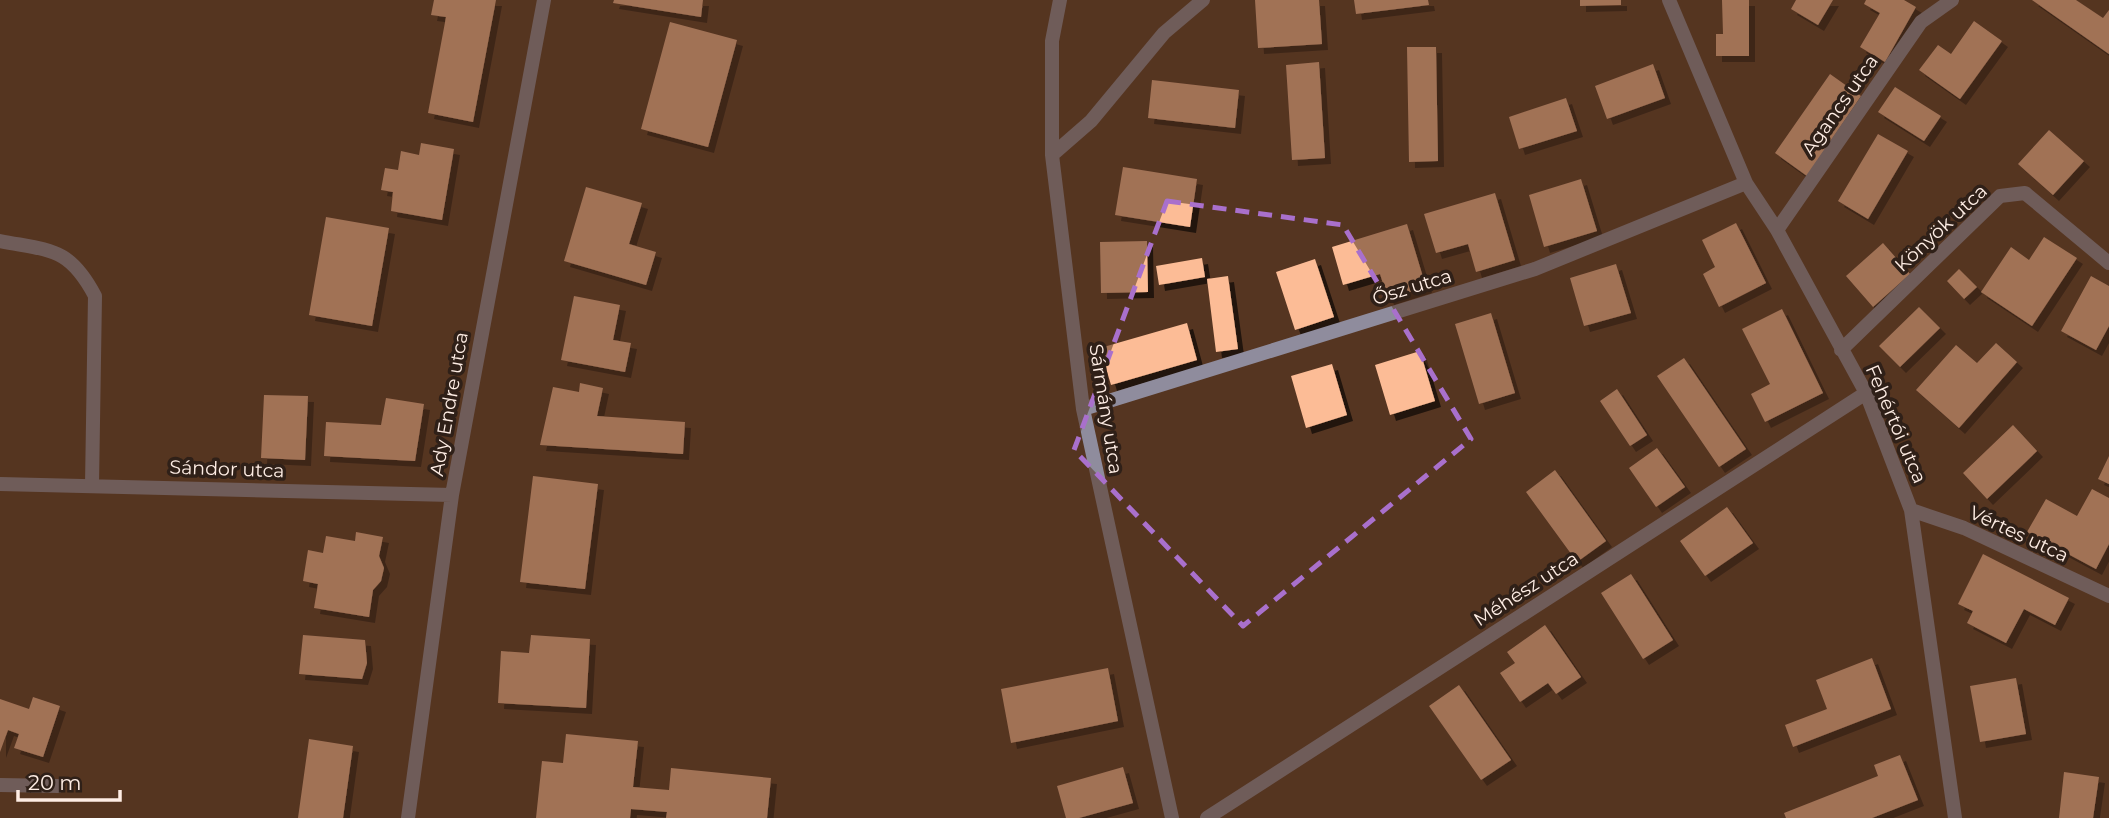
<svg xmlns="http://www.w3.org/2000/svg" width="2109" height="818" viewBox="0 0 2109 818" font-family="Montserrat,sans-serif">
<defs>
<filter id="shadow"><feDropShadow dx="6" dy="6" stdDeviation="0" flood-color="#0009"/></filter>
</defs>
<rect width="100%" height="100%" fill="#553521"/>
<path fill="#fcbc96" filter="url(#shadow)" d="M 434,0 L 496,0 L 473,122 L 428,113 L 446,17 L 431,15 Z
M 614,0 L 703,0 L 701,17 L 613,3 Z
M 1255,0 L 1319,0 L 1322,44 L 1258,48 Z
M 1354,0 L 1428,0 L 1429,5 L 1356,14 Z
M 1580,0 L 1621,0 L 1621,5 L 1580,6 Z
M 1722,0 L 1749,0 L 1749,56 L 1716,56 L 1716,34 L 1723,34 Z
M 1796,0 L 1833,0 L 1818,25 L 1791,9 Z
M 1866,0 L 1904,0 L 1916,7 L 1885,62 L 1860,47 L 1880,13 L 1864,4 Z
M 2032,0 L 2076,0 L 2103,18 L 2109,10 L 2109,54 Z
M 1974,21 L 2002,41 L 1960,99 L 1919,70 L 1938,45 L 1951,54 Z
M 670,22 L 737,40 L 708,147 L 641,129 Z
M 1407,47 L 1436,47 L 1438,161 L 1409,162 Z
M 1319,62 L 1325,158 L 1292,160 L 1286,65 Z
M 1653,64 L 1665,98 L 1607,119 L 1595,86 Z
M 1830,74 L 1861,96 L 1807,176 L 1775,153 Z
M 1152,80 L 1239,90 L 1235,128 L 1148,118 Z
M 1895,87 L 1941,116 L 1924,141 L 1878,112 Z
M 1566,98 L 1577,131 L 1519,149 L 1509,117 Z
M 2049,130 L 2084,161 L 2053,195 L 2018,164 Z
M 1878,134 L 1908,151 L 1868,219 L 1838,201 Z
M 421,143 L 454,149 L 442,220 L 391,211 L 393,192 L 381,190 L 385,168 L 398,170 L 401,151 L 419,155 Z
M 1123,167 L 1197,179 L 1190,227 L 1115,215 Z
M 1581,179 L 1597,231 L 1544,247 L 1529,195 Z
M 586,187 L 642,203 L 629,244 L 656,252 L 646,285 L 564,261 Z
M 1495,193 L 1515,260 L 1476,272 L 1468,244 L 1436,253 L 1424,214 Z
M 326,217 L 389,228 L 372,326 L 309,315 Z
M 1736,223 L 1766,283 L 1719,307 L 1703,274 L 1715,267 L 1702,240 Z
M 1407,224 L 1426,287 L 1388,299 L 1380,274 L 1343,285 L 1332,247 Z
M 2044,237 L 2077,258 L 2032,326 L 1981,292 L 2011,247 L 2029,260 Z
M 1147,241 L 1148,292 L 1101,293 L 1100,242 Z
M 1883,243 L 1910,274 L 1873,307 L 1846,276 Z
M 1202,258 L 1205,277 L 1159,285 L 1156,266 Z
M 1315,259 L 1334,317 L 1295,330 L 1276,272 Z
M 1616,264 L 1631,313 L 1584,326 L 1570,278 Z
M 1959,269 L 1977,287 L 1964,299 L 1947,281 Z
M 1228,276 L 1238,349 L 1216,352 L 1207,279 Z
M 2091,276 L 2109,286 L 2109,326 L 2096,350 L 2061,331 Z
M 574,296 L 620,305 L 613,340 L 631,343 L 625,372 L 561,360 Z
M 1919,307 L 1940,328 L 1900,367 L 1879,346 Z
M 1782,309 L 1823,393 L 1765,422 L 1751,394 L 1770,384 L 1742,329 Z
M 1491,313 L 1515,393 L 1479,404 L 1455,324 Z
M 1187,323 L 1197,360 L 1111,385 L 1100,348 Z
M 1996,343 L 2017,362 L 1959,428 L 1916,390 L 1956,345 L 1977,363 Z
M 1420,351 L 1435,401 L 1390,415 L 1375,365 Z
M 1684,358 L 1746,449 L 1719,467 L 1657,376 Z
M 1332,364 L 1347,415 L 1306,428 L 1291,376 Z
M 580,383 L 603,388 L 597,416 L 685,422 L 683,454 L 540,445 L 553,387 L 579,392 Z
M 1617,389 L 1647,435 L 1630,446 L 1600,401 Z
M 264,395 L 308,396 L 305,460 L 261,458 Z
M 386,398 L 424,404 L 415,461 L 324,456 L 326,422 L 381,425 Z
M 2013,425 L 2037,451 L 1987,499 L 1963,473 Z
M 1657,448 L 1685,487 L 1656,507 L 1629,468 Z
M 2109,456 L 2109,484 L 2098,479 Z
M 1555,470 L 1606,541 L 1577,562 L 1526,492 Z
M 533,476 L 598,484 L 585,589 L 520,582 Z
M 2092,489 L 2109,498 L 2109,544 L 2096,569 L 2027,532 L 2046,499 L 2077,516 Z
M 1727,507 L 1753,543 L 1705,576 L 1680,541 Z
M 356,532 L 383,537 L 379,556 L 384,568 L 381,581 L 373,590 L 369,617 L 314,608 L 318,584 L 303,581 L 308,550 L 323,553 L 326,536 L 355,541 Z
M 1983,554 L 2069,598 L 2055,625 L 2024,609 L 2006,643 L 1967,623 L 1973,611 L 1958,604 Z
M 1631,574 L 1673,640 L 1643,659 L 1601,593 Z
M 1545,625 L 1581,677 L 1556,694 L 1548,683 L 1520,702 L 1500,673 L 1515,663 L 1507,652 Z
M 303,635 L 365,640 L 367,663 L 362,679 L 299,674 Z
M 531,635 L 590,639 L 586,708 L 498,703 L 501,651 L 529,653 Z
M 1872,658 L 1891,709 L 1793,747 L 1785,725 L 1827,709 L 1816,680 Z
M 1108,668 L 1118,721 L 1011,743 L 1001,689 Z
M 2016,678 L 2026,734 L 1980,742 L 1970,686 Z
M 1459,685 L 1511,760 L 1481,780 L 1429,706 Z
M 33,697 L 60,706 L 43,757 L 14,748 L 19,734 L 8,730 L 0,752 L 0,699 L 29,709 Z
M 566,734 L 638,741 L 633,787 L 669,790 L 671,768 L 771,778 L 767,818 L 666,818 L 667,812 L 631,809 L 630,818 L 536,818 L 542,761 L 563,763 Z
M 309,739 L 353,746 L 343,818 L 298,818 Z
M 1900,755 L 1918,800 L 1872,818 L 1786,818 L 1784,813 L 1878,776 L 1874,765 Z
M 1123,767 L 1133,803 L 1079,818 L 1066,818 L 1057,786 Z
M 2064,772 L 2099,777 L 2093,818 L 2059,818 Z"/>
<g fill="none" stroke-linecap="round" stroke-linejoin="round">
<path stroke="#8f8c9d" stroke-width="14" d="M 1060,0 L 1052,41 L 1052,155 L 1083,409 L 1172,818
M 1669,0 L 1746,183 L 1777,230 L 1866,393 L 1911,510 L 1955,818
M 1052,155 L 1091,121 L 1164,33 L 1203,0
M 1777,230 L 1921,22 L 1952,0
M 0,241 C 51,251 69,247 95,296 L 92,485
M 1841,350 L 2000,196 L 2025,193 L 2109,263
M 1083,409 L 1535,269 L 1746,183
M 0,484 L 452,495
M 1911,510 L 1964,528 L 2109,596
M 0,785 L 58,786
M 408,818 L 452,495 L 544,0
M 1207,818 L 1866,393"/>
</g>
<path d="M0 0H2109V818H0ZM 1167,201 L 1343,225 L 1471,439 L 1243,626 L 1074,450 Z" fill="#553521" fill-opacity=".55" fill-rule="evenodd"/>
<path fill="none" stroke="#a970cc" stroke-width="5" stroke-dasharray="14 9" stroke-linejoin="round" d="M 1167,201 L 1343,225 L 1471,439 L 1243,626 L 1074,450 Z"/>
<g text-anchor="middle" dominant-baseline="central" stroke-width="7" stroke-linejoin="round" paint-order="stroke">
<g font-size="19" fill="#feede4" stroke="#2f2018">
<text transform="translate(1840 105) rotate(-55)">Agancs utca</text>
<text transform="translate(1941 228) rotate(-43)">Könyök utca</text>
<text transform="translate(1412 287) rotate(-17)">Ősz utca</text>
<text transform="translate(449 404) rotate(-80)">Ady Endre utca</text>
<text transform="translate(1106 409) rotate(81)">Sármány utca</text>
<text transform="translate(1896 424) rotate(67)">Fehértói utca</text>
<text transform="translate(227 469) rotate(2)">Sándor utca</text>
<text transform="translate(2019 534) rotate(25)">Vértes utca</text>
<text transform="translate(1526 589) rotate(-33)">Méhész utca</text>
</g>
</g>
<path d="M18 790v10h102v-10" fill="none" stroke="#feede4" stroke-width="3.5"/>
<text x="28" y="790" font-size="21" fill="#feede4" stroke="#2f2018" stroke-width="5" paint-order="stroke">20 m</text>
</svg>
